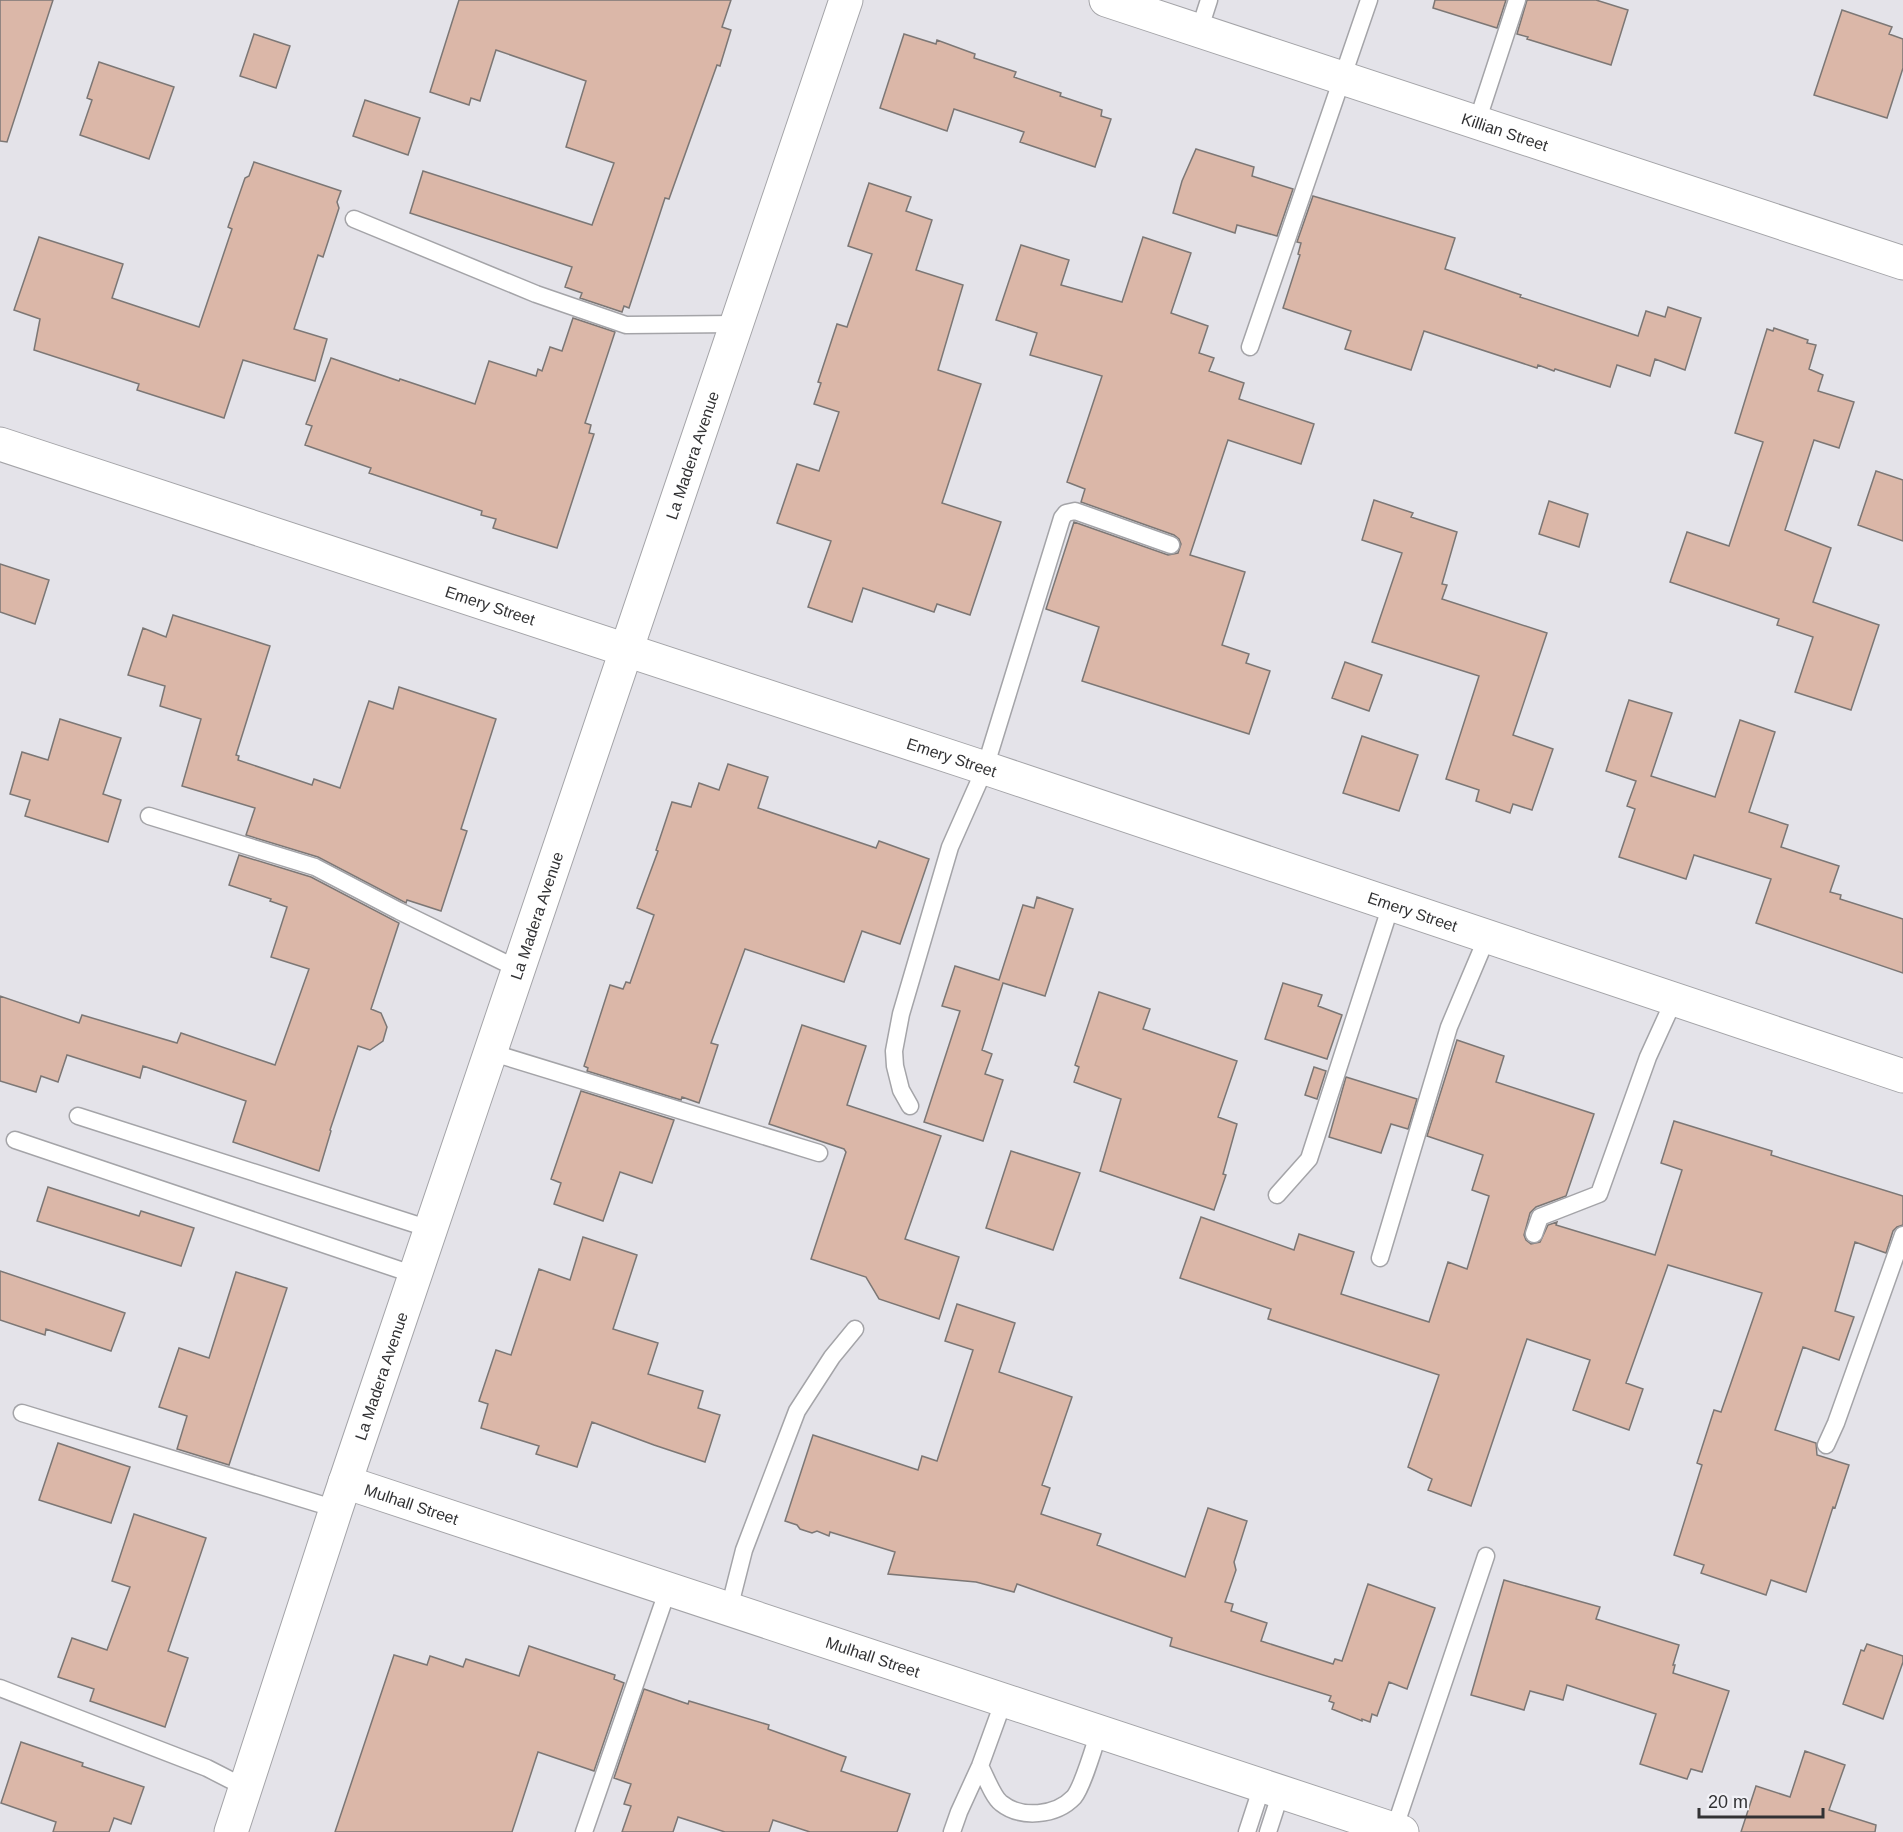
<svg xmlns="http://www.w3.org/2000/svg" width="1903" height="1832" viewBox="0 0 1903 1832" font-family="Arial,sans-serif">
<rect width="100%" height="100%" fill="#e4e3e9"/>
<path fill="#dbb7a8" stroke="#7c7775" stroke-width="1.5" d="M 0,0 L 53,0 L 7,142 L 0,141 Z
M 459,0 L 731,0 L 722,27 L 731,30 L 720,66 L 717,65 L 669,199 L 665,198 L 629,308 L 624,306 L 622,312 L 580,298 L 582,293 L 565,287 L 572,267 L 410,213 L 423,171 L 592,225 L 614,163 L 566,147 L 586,81 L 496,50 L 480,101 L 471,98 L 469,105 L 430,92 Z
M 1435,0 L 1506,0 L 1497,28 L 1433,8 Z
M 1527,0 L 1596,0 L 1628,10 L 1611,65 L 1527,39 L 1528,37 L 1517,34 Z
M 1842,10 L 1892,27 L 1889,34 L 1903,39 L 1903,68 L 1887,118 L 1814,95 Z
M 254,34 L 290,46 L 276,88 L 240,76 Z
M 904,34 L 936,44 L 937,40 L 975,54 L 974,58 L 1016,72 L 1014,77 L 1061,93 L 1060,96 L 1102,110 L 1101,116 L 1111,119 L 1095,167 L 1020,142 L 1024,132 L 954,109 L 947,131 L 880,108 Z
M 99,62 L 174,87 L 149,159 L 80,135 L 92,100 L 87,98 Z
M 365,100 L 420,118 L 408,155 L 353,136 Z
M 1196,149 L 1254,167 L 1252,176 L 1293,189 L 1277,236 L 1237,225 L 1235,233 L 1173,213 L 1182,181 Z
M 254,162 L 341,191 L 337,202 L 339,208 L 323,257 L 318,255 L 294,329 L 327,339 L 315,381 L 243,360 L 224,418 L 137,390 L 139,384 L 34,350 L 40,319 L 14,310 L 39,237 L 123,264 L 112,298 L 199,327 L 232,229 L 228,227 L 245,178 L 249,176 Z
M 869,183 L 911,197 L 906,211 L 932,220 L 916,270 L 963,285 L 938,370 L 981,384 L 942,503 L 1001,522 L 970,615 L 937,604 L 934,612 L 863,588 L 852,622 L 808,607 L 831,541 L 777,523 L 797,464 L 819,471 L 839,412 L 814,404 L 821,383 L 818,382 L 837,324 L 847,327 L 872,254 L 848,246 Z
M 1313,196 L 1455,238 L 1445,269 L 1521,295 L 1520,297 L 1638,336 L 1646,311 L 1665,317 L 1668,307 L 1701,318 L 1685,370 L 1655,359 L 1650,376 L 1617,365 L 1610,387 L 1555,369 L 1554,371 L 1538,365 L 1537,368 L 1424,331 L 1411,370 L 1345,349 L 1351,331 L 1283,308 L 1300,255 L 1298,254 L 1301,243 L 1297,242 Z
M 1143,237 L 1191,253 L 1171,313 L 1208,326 L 1199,353 L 1214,358 L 1209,371 L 1244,383 L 1239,399 L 1314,424 L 1301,464 L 1228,440 L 1190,555 L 1245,572 L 1222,645 L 1249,654 L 1246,663 L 1270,671 L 1249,734 L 1082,681 L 1099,627 L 1046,609 L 1074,522 L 1168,555 L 1178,553 L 1181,544 L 1179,539 L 1174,535 L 1081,502 L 1085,489 L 1067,482 L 1102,376 L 1030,355 L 1037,333 L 996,320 L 1021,245 L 1069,260 L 1061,285 L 1122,302 Z
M 573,318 L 615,332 L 585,423 L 591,425 L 589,433 L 594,434 L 557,548 L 493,528 L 496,519 L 481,515 L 482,511 L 369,473 L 371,468 L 305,445 L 312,426 L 306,424 L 331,358 L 399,381 L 400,379 L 475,404 L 489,361 L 536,376 L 538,369 L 542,371 L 550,347 L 562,351 Z
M 1774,328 L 1808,340 L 1807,343 L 1816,345 L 1809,369 L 1823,375 L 1818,391 L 1854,402 L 1839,448 L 1814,440 L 1785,530 L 1831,548 L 1813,602 L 1879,625 L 1851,710 L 1795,692 L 1813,637 L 1777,625 L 1779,619 L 1670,582 L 1687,532 L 1729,546 L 1763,442 L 1735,433 L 1767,329 L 1773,331 Z
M 1876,471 L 1903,480 L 1903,541 L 1858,525 Z
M 1374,500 L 1413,513 L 1411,517 L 1457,532 L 1442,584 L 1447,585 L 1442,599 L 1547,633 L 1513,735 L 1553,749 L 1532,810 L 1513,804 L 1510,813 L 1476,801 L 1479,790 L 1446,779 L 1479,676 L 1372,642 L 1402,553 L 1362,540 Z
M 1549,501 L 1588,514 L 1579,547 L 1539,534 Z
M 0,564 L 49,580 L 35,624 L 0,612 Z
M 173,615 L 270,646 L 236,755 L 239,756 L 238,760 L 312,785 L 314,779 L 340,788 L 369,701 L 393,709 L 399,687 L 496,719 L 461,829 L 467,831 L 441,911 L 407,900 L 406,903 L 318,857 L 246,835 L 255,808 L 182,786 L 201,719 L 160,706 L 165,686 L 128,675 L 143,628 L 166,637 Z
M 1345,662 L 1382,675 L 1369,711 L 1332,698 Z
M 1629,700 L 1672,713 L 1651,776 L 1715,797 L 1740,720 L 1775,732 L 1749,812 L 1788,825 L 1781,847 L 1839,866 L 1830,892 L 1841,895 L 1840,899 L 1903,919 L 1903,973 L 1756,923 L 1771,879 L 1694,855 L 1686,879 L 1619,857 L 1635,809 L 1627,806 L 1636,781 L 1606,771 Z
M 60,719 L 121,738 L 103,794 L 121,800 L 108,842 L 25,816 L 30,800 L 10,794 L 22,752 L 48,760 Z
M 1362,736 L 1418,755 L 1399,811 L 1343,793 Z
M 728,764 L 768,777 L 758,808 L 876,848 L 879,841 L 929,859 L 900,944 L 862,931 L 844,982 L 745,949 L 711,1043 L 718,1045 L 699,1103 L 682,1097 L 681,1100 L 587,1071 L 588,1068 L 584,1066 L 610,985 L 623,989 L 626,982 L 630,983 L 654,915 L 637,908 L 658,851 L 656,850 L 672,802 L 691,807 L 699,783 L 719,790 Z
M 239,855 L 311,877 L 399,923 L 371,1009 L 381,1013 L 387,1027 L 383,1041 L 370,1050 L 358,1046 L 330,1130 L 331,1131 L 319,1171 L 233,1142 L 246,1101 L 143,1066 L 140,1078 L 67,1055 L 58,1082 L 41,1076 L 36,1092 L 0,1081 L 0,996 L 79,1023 L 82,1015 L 177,1043 L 181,1033 L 275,1065 L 309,969 L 271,957 L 287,907 L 270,901 L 271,899 L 229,885 Z
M 1037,897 L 1073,909 L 1045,996 L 1003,983 L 982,1050 L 992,1054 L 985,1074 L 1003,1080 L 983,1141 L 924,1122 L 960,1011 L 942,1006 L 955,966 L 999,980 L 1023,905 L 1034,908 Z
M 1283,983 L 1322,995 L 1318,1006 L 1342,1015 L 1327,1059 L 1265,1039 Z
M 1099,992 L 1150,1009 L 1143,1029 L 1237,1061 L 1218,1117 L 1237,1124 L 1223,1174 L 1226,1175 L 1214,1210 L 1100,1171 L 1121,1099 L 1074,1082 L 1079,1067 L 1075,1065 Z
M 802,1025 L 866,1046 L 847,1105 L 941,1136 L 905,1239 L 959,1257 L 939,1319 L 879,1299 L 866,1277 L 811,1259 L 846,1152 L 844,1149 L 769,1124 Z
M 1457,1040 L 1504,1056 L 1496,1082 L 1594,1114 L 1566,1196 L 1536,1207 L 1530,1213 L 1524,1235 L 1526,1240 L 1531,1244 L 1540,1242 L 1548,1225 L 1557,1222 L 1556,1225 L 1655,1255 L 1682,1170 L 1661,1163 L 1674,1121 L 1772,1151 L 1771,1155 L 1903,1196 L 1903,1225 L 1897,1227 L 1893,1231 L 1886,1253 L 1855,1242 L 1835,1311 L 1854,1317 L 1839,1360 L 1803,1347 L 1775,1430 L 1816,1443 L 1817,1455 L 1849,1465 L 1835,1508 L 1833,1507 L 1806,1592 L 1771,1580 L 1766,1595 L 1701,1573 L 1704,1565 L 1674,1555 L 1702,1465 L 1697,1463 L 1714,1410 L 1721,1412 L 1762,1293 L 1668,1265 L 1626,1383 L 1643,1389 L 1629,1430 L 1573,1410 L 1590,1360 L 1527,1339 L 1471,1506 L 1428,1490 L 1432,1479 L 1408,1467 L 1439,1375 L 1268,1319 L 1271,1309 L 1180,1278 L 1201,1217 L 1294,1250 L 1299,1234 L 1354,1252 L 1341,1294 L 1429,1322 L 1448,1262 L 1467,1269 L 1489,1196 L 1472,1190 L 1483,1155 L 1427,1136 Z
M 1314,1067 L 1326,1071 L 1317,1099 L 1305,1095 Z
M 1346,1077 L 1417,1099 L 1408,1129 L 1391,1124 L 1381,1153 L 1329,1137 Z
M 581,1091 L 674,1120 L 652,1183 L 620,1172 L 603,1221 L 554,1204 L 561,1183 L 551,1179 Z
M 1011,1151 L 1080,1173 L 1053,1250 L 986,1228 Z
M 48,1187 L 139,1216 L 141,1211 L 194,1228 L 181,1266 L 37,1221 Z
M 583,1237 L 637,1255 L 613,1329 L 658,1343 L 648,1374 L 703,1391 L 698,1408 L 720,1415 L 705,1462 L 654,1445 L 592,1422 L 577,1467 L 536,1454 L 539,1446 L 481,1428 L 488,1404 L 479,1401 L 496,1350 L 511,1355 L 539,1269 L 570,1280 Z
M 0,1271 L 125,1313 L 111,1351 L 46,1329 L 45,1335 L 0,1320 Z
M 236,1272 L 287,1288 L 229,1465 L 177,1449 L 187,1416 L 159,1407 L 179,1348 L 209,1358 Z
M 957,1304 L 1015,1323 L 999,1372 L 1072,1397 L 1042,1485 L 1050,1488 L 1041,1514 L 1101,1534 L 1097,1545 L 1185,1577 L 1208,1508 L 1247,1521 L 1234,1562 L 1236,1570 L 1225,1602 L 1233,1604 L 1231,1611 L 1267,1623 L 1261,1641 L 1333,1664 L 1335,1659 L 1342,1661 L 1368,1584 L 1435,1608 L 1407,1689 L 1389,1682 L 1377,1716 L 1372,1714 L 1370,1722 L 1362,1719 L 1362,1721 L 1332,1709 L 1334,1703 L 1329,1701 L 1331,1696 L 1170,1646 L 1172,1638 L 1017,1584 L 1014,1592 L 976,1582 L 888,1574 L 895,1552 L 830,1532 L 829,1536 L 817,1531 L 812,1533 L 800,1529 L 797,1525 L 785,1521 L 813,1435 L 918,1470 L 922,1456 L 937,1461 L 973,1350 L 945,1341 Z
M 58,1443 L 130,1467 L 111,1523 L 39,1500 Z
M 134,1514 L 206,1538 L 168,1651 L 188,1658 L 165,1727 L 90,1701 L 94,1689 L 58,1677 L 72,1638 L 107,1650 L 130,1587 L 112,1581 Z
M 1504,1580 L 1600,1607 L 1596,1619 L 1679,1645 L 1673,1665 L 1675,1665 L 1673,1673 L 1729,1691 L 1702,1772 L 1691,1769 L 1687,1779 L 1640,1764 L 1656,1714 L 1567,1685 L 1563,1700 L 1530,1691 L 1524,1710 L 1471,1695 Z
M 1867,1644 L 1903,1656 L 1903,1662 L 1883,1719 L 1843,1704 L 1861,1650 L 1864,1651 Z
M 529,1646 L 615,1675 L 614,1679 L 624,1683 L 594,1771 L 538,1752 L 512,1832 L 335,1832 L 394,1655 L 427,1665 L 430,1656 L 463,1667 L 466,1659 L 519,1676 Z
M 644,1689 L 688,1704 L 689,1701 L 769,1725 L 768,1729 L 846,1757 L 841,1771 L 910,1794 L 897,1832 L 810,1832 L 773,1820 L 769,1832 L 725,1832 L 678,1817 L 673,1832 L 622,1832 L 631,1806 L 624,1804 L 631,1784 L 614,1778 Z
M 21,1742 L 83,1763 L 82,1766 L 144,1787 L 131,1824 L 114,1818 L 109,1832 L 53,1832 L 56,1822 L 1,1803 Z
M 1805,1751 L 1845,1765 L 1829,1810 L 1876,1825 L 1875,1832 L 1741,1832 L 1756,1786 L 1790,1797 Z"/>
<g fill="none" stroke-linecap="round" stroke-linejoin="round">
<g stroke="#a4a4a8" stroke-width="19">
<path id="service" d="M 1199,31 L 1209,0
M 1477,122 L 1517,0
M 354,219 L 536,294 L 626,325 L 736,324
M 1250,347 L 1369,0
M 149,816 L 315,867 L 399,911 L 518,969
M 490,1052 L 819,1153
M 910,1106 L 901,1090 L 895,1066 L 894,1051 L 901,1014 L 950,847 L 985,768 L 1062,518 L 1066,513 L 1075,511 L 1171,545
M 78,1116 L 430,1229
M 15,1140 L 415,1275
M 1277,1195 L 1309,1159 L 1391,905
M 1534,1234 L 1540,1217 L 1599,1194 L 1648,1057 L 1674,1000
M 1380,1258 L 1449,1027 L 1487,937
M 22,1413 L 336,1509
M 1826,1445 L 1836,1423 L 1903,1235
M 729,1609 L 744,1550 L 797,1411 L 832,1357 L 855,1329
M 0,1688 L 207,1768 L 246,1788
M 980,1766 C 985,1775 993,1797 1001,1803 C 1021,1819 1056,1816 1074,1797 C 1083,1786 1094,1747 1099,1732
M 1394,1830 L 1486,1556
M 584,1832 L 668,1589
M 952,1832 L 959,1812 L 980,1766 L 1004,1700
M 1247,1832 L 1262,1786
M 1268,1832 L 1281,1792"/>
</g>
<g stroke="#a4a4a8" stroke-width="35">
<g id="minor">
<path id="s1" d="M 1106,0 L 1903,263"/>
<path id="s2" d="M 0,444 L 985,768 L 1903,1076"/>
<path id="s3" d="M 345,1482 L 1402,1832"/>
<path id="s4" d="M 231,1832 L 336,1509 L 846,0"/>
</g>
</g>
<use href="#service" stroke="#fff" stroke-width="16"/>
<use href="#minor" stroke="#fff" stroke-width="33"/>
</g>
<g text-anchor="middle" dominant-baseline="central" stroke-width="5" stroke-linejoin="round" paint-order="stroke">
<g font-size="16" fill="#323234" stroke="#f1f1f6">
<text stroke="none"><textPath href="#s1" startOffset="420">Killian Street</textPath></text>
<text stroke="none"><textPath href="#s4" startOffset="1452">La Madera Avenue</textPath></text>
<text stroke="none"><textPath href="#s2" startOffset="516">Emery Street</textPath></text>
<text stroke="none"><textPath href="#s2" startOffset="1002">Emery Street</textPath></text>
<text stroke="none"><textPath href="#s2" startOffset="1488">Emery Street</textPath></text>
<text stroke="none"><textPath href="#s4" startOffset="966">La Madera Avenue</textPath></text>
<text stroke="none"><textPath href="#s4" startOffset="480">La Madera Avenue</textPath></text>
<text stroke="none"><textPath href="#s3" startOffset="70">Mulhall Street</textPath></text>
<text stroke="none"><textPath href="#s3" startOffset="556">Mulhall Street</textPath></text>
</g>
</g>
<path d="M1699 1808v9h124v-9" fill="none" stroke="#323234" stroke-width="3"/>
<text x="1708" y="1808" font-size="18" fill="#323234" stroke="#f1f1f6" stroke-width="4.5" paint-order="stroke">20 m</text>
</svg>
